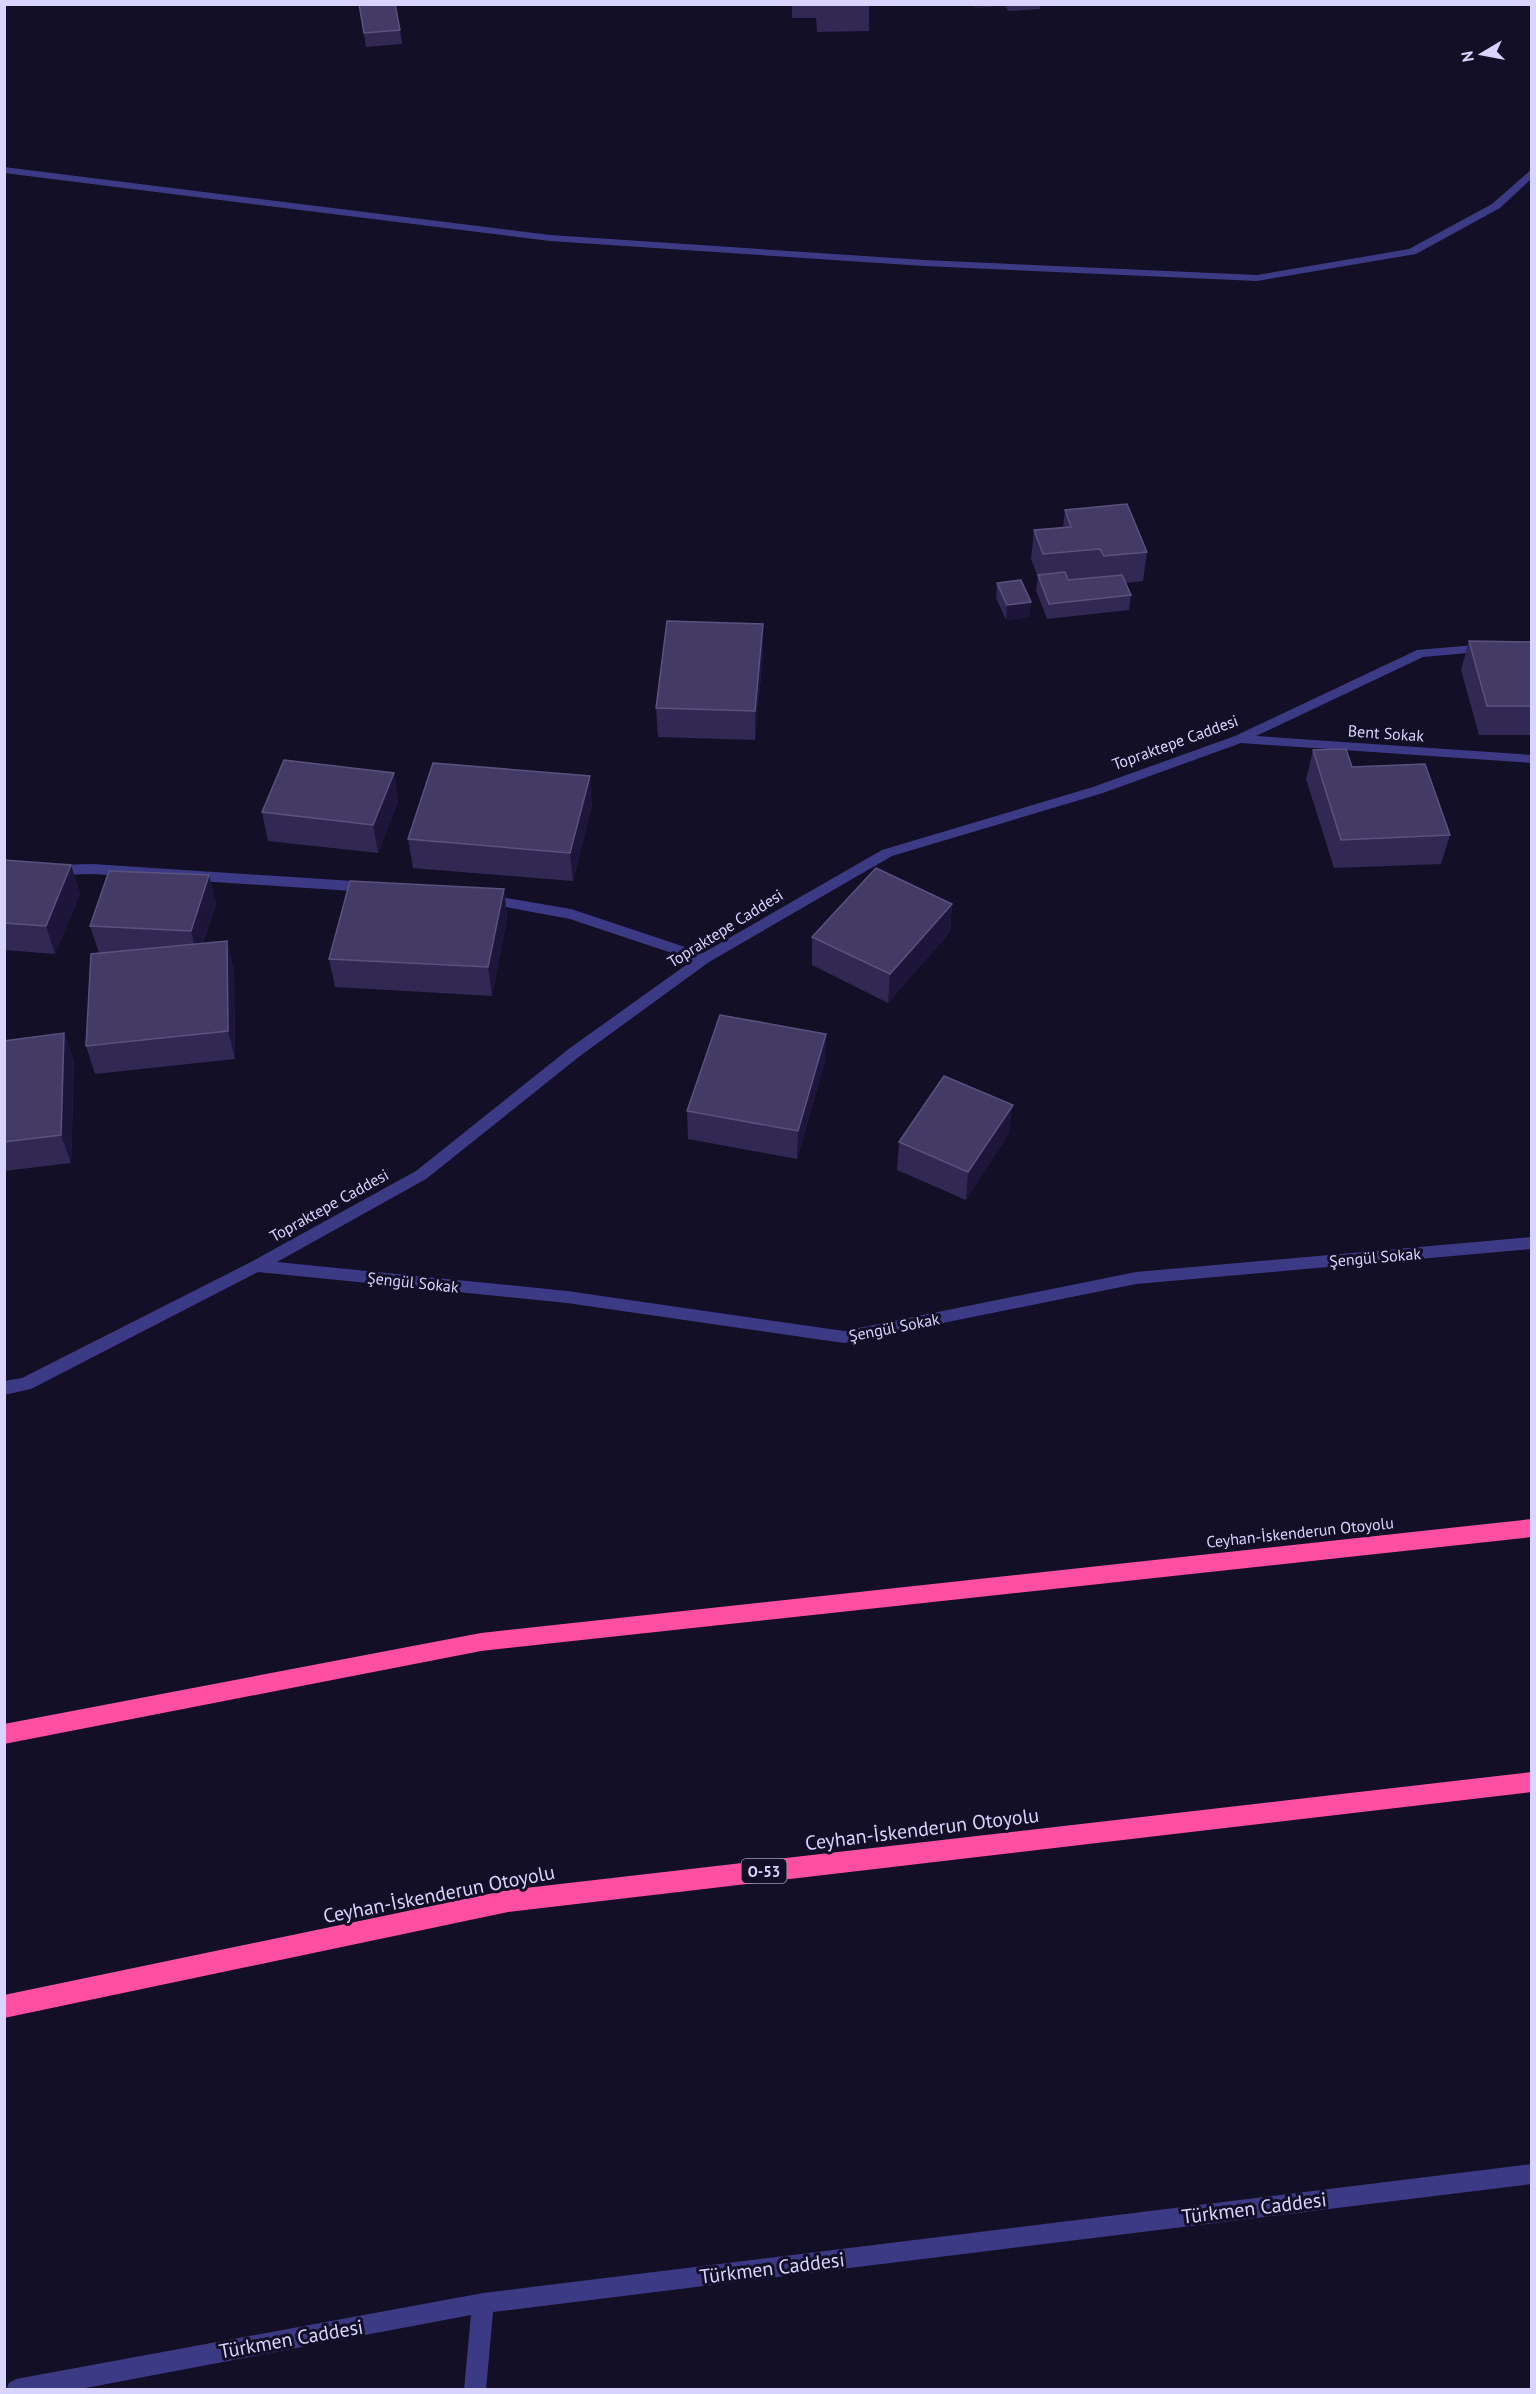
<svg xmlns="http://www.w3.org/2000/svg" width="1536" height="2394" viewBox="0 0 1536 2394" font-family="'PT Sans',sans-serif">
<rect width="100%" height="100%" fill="#130f26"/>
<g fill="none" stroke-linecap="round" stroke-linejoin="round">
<path fill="#3d3a85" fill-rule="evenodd" d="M 4,167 L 550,235 L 924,260 L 1257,275 L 1409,249 L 1492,204 L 1532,169 L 1532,178 L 1500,208 L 1416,254 L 1257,281 L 924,266 L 550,241 L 4,173 Z
M 1487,644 L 1491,645 L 1491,651 L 1423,657 L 1256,736 L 1532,755 L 1532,763 L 1241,743 L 1103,793 L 892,856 L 709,962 L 580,1056 L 426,1179 L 277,1262 L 567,1291 L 844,1331 L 1136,1272 L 1532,1237 L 1532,1249 L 1136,1284 L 844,1343 L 567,1303 L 258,1272 L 31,1389 L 4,1395 L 4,1381 L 22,1378 L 251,1262 L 416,1171 L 570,1048 L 693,960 L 570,919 L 479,902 L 477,899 L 479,896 L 484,894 L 571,909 L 703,953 L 882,850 L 1093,787 L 1235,736 L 1417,650 Z
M 93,864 L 368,882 L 375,887 L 368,892 L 93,874 L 54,875 L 47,870 L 54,865 Z
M 1532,2164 L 1532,2184 L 493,2312 L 486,2390 L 464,2390 L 471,2315 L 75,2390 L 6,2390 L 9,2383 L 16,2379 L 483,2293 Z"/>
<path fill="#ff4fa3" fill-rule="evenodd" d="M 1532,1519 L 1532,1537 L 481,1651 L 4,1744 L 4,1724 L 481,1633 Z
M 1532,1772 L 1532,1792 L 508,1912 L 4,2018 L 4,1995 L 508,1890 Z"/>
</g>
<path fill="#312854" d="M 359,4 L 400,30 L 402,44 L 366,47 Z
M 782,4 L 869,4 L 869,31 L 817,32 L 816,18 L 792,18 L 792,6 L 782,6 Z
M 974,4 L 1040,4 L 1040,9 L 1008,11 L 1005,5 L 976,8 Z
M 1065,510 L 1147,552 L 1143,581 L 1126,583 L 1131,595 L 1129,610 L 1047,619 L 1036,590 L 1038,577 L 1031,559 L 1034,530 L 1063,527 Z
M 997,583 L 1031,602 L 1029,617 L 1006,620 L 996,598 Z
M 763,624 L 763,653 L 755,740 L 658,737 L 656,708 Z
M 1469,641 L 1532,642 L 1532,735 L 1479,735 L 1461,670 Z
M 1313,750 L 1352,767 L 1450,835 L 1441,864 L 1334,868 L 1306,779 Z
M 394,773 L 398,802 L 378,853 L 268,841 L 262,812 Z
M 592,805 L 573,881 L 413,868 L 408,839 Z
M 4,860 L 71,865 L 80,894 L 55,954 L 4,950 Z
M 209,875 L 216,904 L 203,943 L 234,969 L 235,1059 L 95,1074 L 86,1046 L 99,953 L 90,926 Z
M 504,889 L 507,918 L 492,996 L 335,987 L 329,959 Z
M 952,904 L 950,932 L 888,1003 L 812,965 L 812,937 Z
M 64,1033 L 74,1062 L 71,1163 L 4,1171 L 4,1041 Z
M 826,1034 L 825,1062 L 797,1159 L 688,1139 L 687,1111 Z
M 1009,1133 L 966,1200 L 897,1170 L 899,1142 Z"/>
<path fill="#1d163a" d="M 976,4 L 1005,4 L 976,8 Z
M 1031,602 L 1029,617 L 1006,620 L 1007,605 Z
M 763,624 L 763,653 L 755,740 L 755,711 Z
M 394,773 L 398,802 L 378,853 L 373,825 Z
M 590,776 L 592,805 L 573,881 L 570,853 Z
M 71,865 L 80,894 L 55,954 L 46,926 Z
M 209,875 L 216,904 L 198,960 L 191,931 Z
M 504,889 L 507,918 L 492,996 L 488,967 Z
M 952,904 L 950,932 L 888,1003 L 890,974 Z
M 227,941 L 234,969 L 235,1059 L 228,1031 Z
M 64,1033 L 74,1062 L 71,1163 L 61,1135 Z
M 826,1034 L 825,1062 L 797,1159 L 798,1131 Z
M 1013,1105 L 1009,1133 L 966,1200 L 968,1172 Z"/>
<path fill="#433a66" stroke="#5a527e" stroke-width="1.5" d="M 359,4 L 395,4 L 400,30 L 364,33 Z
M 817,4 L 861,4 L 817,5 Z
M 1127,504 L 1147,552 L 1104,556 L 1100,549 L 1043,554 L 1034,530 L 1071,527 L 1065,510 Z
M 1065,572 L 1068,580 L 1122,575 L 1131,595 L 1049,604 L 1038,575 Z
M 1021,580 L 1031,602 L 1007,605 L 997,583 Z
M 667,621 L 763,624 L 755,711 L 656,708 Z
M 1469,641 L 1532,642 L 1532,706 L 1487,706 Z
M 1346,749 L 1352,767 L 1425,764 L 1450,835 L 1341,840 L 1313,750 Z
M 284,760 L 394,773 L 373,825 L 262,812 Z
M 433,763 L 590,776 L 570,853 L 408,839 Z
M 4,860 L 71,865 L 46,926 L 4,923 Z
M 876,868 L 952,904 L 890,974 L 812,937 Z
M 109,871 L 209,875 L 191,931 L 90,926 Z
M 350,881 L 504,889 L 488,967 L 329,959 Z
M 227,941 L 228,1031 L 86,1046 L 91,954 Z
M 720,1015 L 826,1034 L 798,1131 L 687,1111 Z
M 64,1033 L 61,1135 L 4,1142 L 4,1041 Z
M 944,1076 L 1013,1105 L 968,1172 L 899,1142 Z"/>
<g text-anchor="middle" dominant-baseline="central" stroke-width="6" stroke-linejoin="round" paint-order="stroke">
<rect fill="#130f26" stroke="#9e99be" stroke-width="1.5" x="741.5" y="1859" width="45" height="24" rx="4.5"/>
<g font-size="15" font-weight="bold" fill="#d9d4ff">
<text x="764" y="1871">O-53</text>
</g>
<g font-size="16" fill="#d9d4ff" stroke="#130f26">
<text transform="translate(1386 733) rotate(4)">Bent Sokak</text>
<text transform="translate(1175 742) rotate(-20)">Topraktepe Caddesi</text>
<text transform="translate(725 928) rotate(-32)">Topraktepe Caddesi</text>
<text transform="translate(329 1205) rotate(-29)">Topraktepe Caddesi</text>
<text transform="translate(1375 1257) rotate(-5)">Şengül Sokak</text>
<text transform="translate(413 1282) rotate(6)">Şengül Sokak</text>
<text transform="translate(894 1327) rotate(-11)">Şengül Sokak</text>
<text transform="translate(1300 1532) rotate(-6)">Ceyhan-İskenderun Otoyolu</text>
</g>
<g font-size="20" fill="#d9d4ff" stroke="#130f26">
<text transform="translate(922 1829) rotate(-7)">Ceyhan-İskenderun Otoyolu</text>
<text transform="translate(439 1894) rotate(-11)">Ceyhan-İskenderun Otoyolu</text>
<text transform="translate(1254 2208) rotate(-7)">Türkmen Caddesi</text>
<text transform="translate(772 2268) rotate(-7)">Türkmen Caddesi</text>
<text transform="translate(291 2339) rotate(-10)">Türkmen Caddesi</text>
</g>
</g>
<rect width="1536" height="2394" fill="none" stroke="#d9d4ff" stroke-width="12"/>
<g transform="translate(1482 54) rotate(260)" stroke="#130f26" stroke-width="4.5" paint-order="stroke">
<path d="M0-4.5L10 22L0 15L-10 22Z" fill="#d9d4ff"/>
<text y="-9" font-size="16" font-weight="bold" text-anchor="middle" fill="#d9d4ff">N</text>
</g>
</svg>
